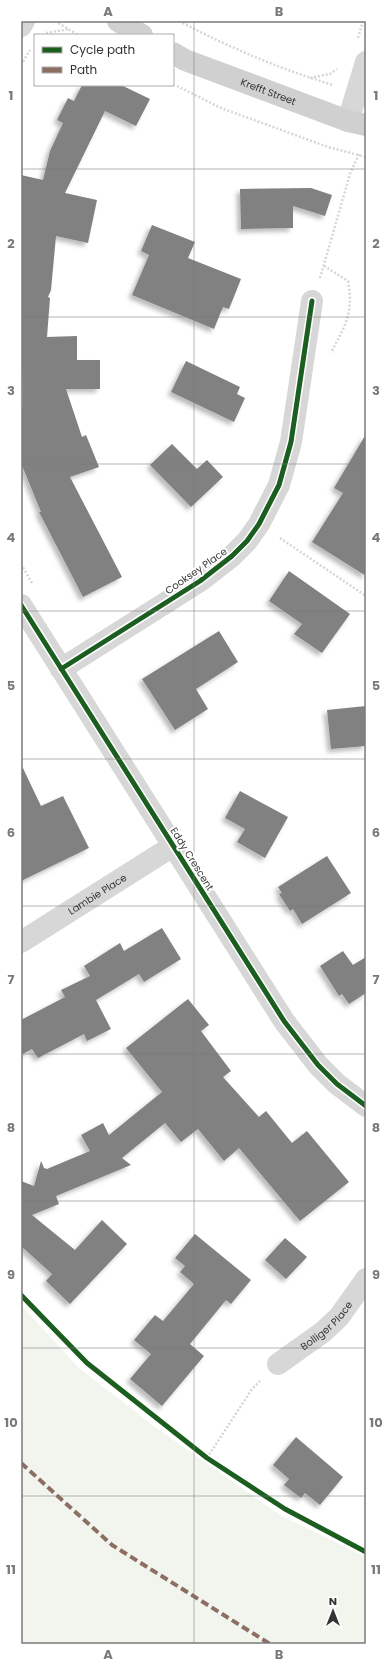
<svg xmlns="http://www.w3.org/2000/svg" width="387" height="1665" viewBox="0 0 387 1665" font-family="Poppins,sans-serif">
<defs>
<filter id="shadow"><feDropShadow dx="-3.5" dy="3.5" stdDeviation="2" flood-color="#0004"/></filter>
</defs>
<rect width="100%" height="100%" fill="#fff"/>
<path fill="#f1f5ed" d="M 21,1305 L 79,1368 L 155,1427 L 280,1515 L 366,1557 L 366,1644 L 21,1644 Z"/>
<path fill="#818181" filter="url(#shadow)" d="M 82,85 L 121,85 L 150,99 L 136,126 L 105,111 L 65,193 L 97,200 L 88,243 L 56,236 L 51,290 L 48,297 L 50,298 L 47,337 L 77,336 L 77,360 L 100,360 L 100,389 L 66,389 L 82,437 L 86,435 L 99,467 L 70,477 L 122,577 L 83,597 L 39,512 L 41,512 L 21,463 L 21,408 L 23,407 L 22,351 L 21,351 L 21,175 L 43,180 L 50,151 L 63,123 L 57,120 L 68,98 L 74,101 Z
M 311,188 L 332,195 L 325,216 L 293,206 L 293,228 L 241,229 L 240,189 Z
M 152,225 L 195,242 L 188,258 L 241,279 L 229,309 L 223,307 L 214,329 L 132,295 L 149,255 L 141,251 Z
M 186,361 L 240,387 L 237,394 L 245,398 L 234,422 L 171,392 Z
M 366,434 L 366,576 L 312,542 L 343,493 L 334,488 Z
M 172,444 L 197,469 L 207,460 L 223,477 L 191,507 L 150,465 Z
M 289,571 L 350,614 L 322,653 L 294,634 L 302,624 L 269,601 Z
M 219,631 L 238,662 L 196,689 L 208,709 L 175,730 L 142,679 Z
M 366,706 L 366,746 L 331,749 L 327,710 Z
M 21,764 L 41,806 L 63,796 L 89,848 L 21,881 Z
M 240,791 L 288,817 L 265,858 L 237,842 L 245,829 L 225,818 Z
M 327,856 L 351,893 L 302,924 L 293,909 L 290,911 L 279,894 L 282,893 L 278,887 Z
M 162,928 L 181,959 L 144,982 L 139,974 L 96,1000 L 111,1029 L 87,1041 L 84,1034 L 38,1058 L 32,1049 L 21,1055 L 21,1020 L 65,997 L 61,990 L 90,976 L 84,966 L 120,943 L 124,951 Z
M 343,951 L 353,965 L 366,957 L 366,993 L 349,1004 L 342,994 L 339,996 L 320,966 Z
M 188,999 L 209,1025 L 201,1031 L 231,1071 L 223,1077 L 259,1117 L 266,1111 L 292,1143 L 307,1131 L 349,1182 L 300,1221 L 239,1148 L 224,1161 L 198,1129 L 181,1142 L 165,1123 L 122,1158 L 131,1165 L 56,1196 L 59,1204 L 32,1215 L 75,1250 L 102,1220 L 127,1244 L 70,1304 L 46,1281 L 52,1274 L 21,1246 L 21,1181 L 34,1186 L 41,1161 L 44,1168 L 47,1169 L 90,1151 L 81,1135 L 103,1123 L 109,1135 L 162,1092 L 126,1048 Z
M 195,1234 L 251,1280 L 231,1304 L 226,1300 L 190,1344 L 204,1356 L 162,1406 L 130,1379 L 151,1354 L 134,1340 L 155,1315 L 163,1321 L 194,1284 L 180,1272 L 185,1266 L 175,1258 Z
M 285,1238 L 307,1257 L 286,1279 L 265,1260 Z
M 296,1437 L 343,1477 L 320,1505 L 305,1493 L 301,1498 L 284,1485 L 289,1479 L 273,1465 Z"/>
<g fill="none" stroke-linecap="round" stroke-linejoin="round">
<path stroke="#d6d6d6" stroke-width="2.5" stroke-dasharray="2 2" stroke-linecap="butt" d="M 55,21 L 78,35
M 179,21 C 228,47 280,69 333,85
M 46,33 L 69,29
M 358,38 L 363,21
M 21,65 L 30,50
M 310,78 L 330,74 L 337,69
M 177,86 L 221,108 L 328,147 L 366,157
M 324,266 L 348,281 C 354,314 345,325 331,353
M 320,278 L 350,174 L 359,154
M 280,538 L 366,596
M 21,564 L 32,583
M 207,1458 L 252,1389 L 260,1381"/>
<g stroke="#d7d7d7" stroke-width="22">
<path d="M 21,26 L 24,21"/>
<path d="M 348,121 L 366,62"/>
<path d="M 21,605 L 284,1021 L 318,1065 L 337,1084 L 366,1106"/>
<path d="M 61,669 L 200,581 L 232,556 L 247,541 L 259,524 L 279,485 L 291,442 L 312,301"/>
<path id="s1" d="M 21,942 L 173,846"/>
<path id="s2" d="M 278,1364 L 323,1332 L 339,1317 L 366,1279"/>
</g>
<g stroke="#d0d0d0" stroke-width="22">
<path d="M 118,21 L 142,35"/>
<path id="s3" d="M 173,53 L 185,60 L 348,121 L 366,125"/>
</g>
<path stroke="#8d6e63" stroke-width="4" stroke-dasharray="8 4" stroke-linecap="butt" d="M 21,1463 L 112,1545 L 270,1644"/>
<g stroke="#fff" stroke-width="8">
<path id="cycleway" d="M 21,605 L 284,1021 L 318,1065 L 337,1084 L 366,1106
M 61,669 L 200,581 L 232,556 L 247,541 L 259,524 L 279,485 L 291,442 L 312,301
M 21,1295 L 87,1363 L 207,1458 L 285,1509 L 366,1552"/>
</g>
<use href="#cycleway" stroke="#1b5e20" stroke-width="5"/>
</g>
<path fill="none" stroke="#7a7a7a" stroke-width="1" stroke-opacity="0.55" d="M 194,21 L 194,1644M 21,169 L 366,169M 21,317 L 366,317M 21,464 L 366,464M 21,611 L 366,611M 21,759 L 366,759M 21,906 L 366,906M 21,1054 L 366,1054M 21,1201 L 366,1201M 21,1348 L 366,1348M 21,1496 L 366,1496"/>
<g text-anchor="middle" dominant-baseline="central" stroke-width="4" stroke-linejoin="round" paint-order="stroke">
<g font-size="10" fill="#333" stroke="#fff">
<text stroke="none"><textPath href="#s3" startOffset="103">Krefft Street</textPath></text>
<text transform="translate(196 571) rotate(-35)">Cooksey Place</text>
<text transform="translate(192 859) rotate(58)">Eddy Crescent</text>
<text stroke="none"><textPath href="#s1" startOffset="90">Lambie Place</textPath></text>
<text stroke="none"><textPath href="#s2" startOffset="62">Bolliger Place</textPath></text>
</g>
</g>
<rect width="387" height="1665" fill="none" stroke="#ffffff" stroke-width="44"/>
<rect x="34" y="34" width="140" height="52" fill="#ffffff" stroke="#adadad"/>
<rect x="42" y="47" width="20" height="6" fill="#1b5e20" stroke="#adadad"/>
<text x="70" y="54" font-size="12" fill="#333333">Cycle path</text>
<rect x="42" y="67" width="20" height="6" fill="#8d6e63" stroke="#adadad"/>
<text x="70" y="74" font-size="12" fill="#333333">Path</text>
<g transform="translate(333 1611)" stroke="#ffffff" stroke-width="3" paint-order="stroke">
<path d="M0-3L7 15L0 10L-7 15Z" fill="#333333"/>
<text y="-6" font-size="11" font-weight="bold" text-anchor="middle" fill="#333333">N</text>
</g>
<rect x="22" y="22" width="343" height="1621" fill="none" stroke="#7a7a7a" stroke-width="1.5"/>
<g font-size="13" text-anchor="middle" font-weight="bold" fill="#7a7a7a">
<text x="108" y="16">A</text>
<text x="279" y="16">B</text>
<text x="11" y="100">1</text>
<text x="376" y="100">1</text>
<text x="11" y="248">2</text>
<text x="376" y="248">2</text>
<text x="11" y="395">3</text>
<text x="376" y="395">3</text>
<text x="11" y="542">4</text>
<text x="376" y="542">4</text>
<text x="11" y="690">5</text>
<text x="376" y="690">5</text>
<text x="11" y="837">6</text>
<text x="376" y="837">6</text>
<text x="11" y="984">7</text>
<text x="376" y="984">7</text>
<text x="11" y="1132">8</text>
<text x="376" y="1132">8</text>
<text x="11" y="1279">9</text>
<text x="376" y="1279">9</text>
<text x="11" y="1427">10</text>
<text x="376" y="1427">10</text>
<text x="11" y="1574">11</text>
<text x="376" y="1574">11</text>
<text x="108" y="1659">A</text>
<text x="279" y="1659">B</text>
</g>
</svg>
